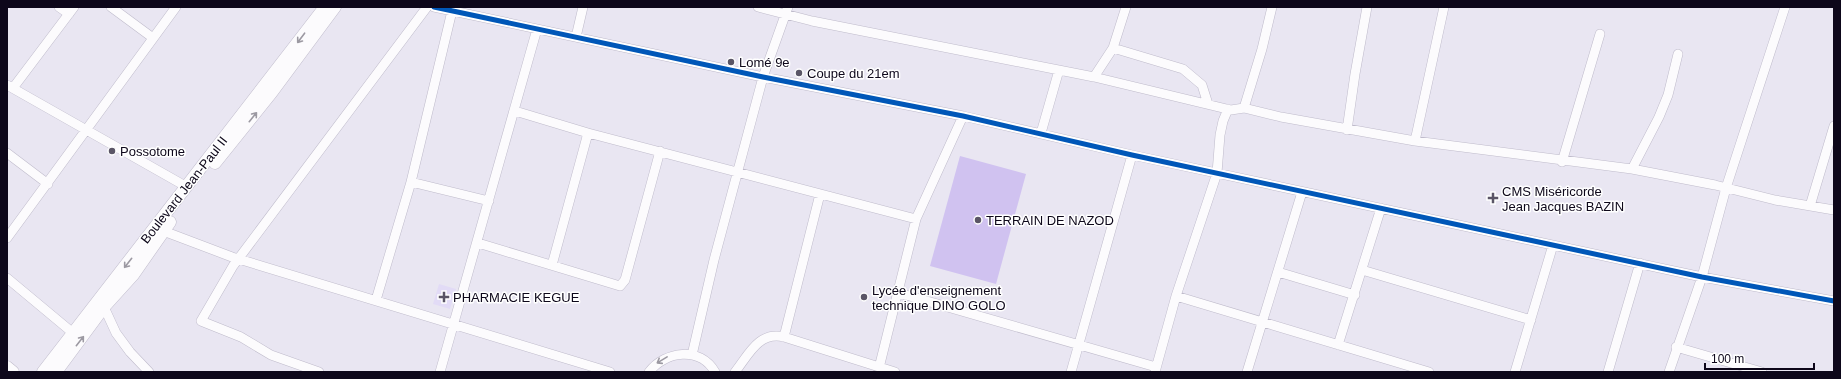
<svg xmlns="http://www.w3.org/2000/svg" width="1841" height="379" viewBox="0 0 1841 379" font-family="Helvetica,sans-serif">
<rect width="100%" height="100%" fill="#e9e6f2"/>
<path fill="#e2dbf6" d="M 439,284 L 456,289 L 450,309 L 433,304 Z"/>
<path fill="#d0c2f0" d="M 960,156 L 1026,174 L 996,284 L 930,266 Z"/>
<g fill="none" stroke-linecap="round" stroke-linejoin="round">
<g stroke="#bfbbcb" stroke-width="10">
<path id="minor" d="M 59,7 L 69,14
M 111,7 L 153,38
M 434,7 L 763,77 L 963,116 L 1132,155 L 1702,277 L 1834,301
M 758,7 L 812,21 L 1094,77 L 1231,110 L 1244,108 L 1281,117 L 1415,141 L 1632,169 L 1715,185 L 1775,200 L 1834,210
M 576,37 L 583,7
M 1113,48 L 1183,69 L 1202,85 L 1208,104
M 1094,77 L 1113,48 L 1126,7
M 7,85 L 187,187
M 13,88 L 74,7
M 1244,108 L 1262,49 L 1272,7
M 515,111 L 588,133 L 916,219
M 1347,130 L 1355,74 L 1367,7
M 1041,133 L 1059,70
M 1415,141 L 1444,7
M 7,153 L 48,184
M 1562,162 L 1600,34
M 1632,169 L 1659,117 L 1668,95 L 1678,54
M 411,182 L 489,201
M 820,194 L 784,337 L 895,372
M 1810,206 L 1834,126
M 158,229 L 232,257 L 610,372
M 7,238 L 176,7
M 478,243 L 620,286 L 625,280 L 660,151
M 552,265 L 588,133
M 1362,270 L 1531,320
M 1278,272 L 1355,295
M 7,278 L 73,333
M 899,293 L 1156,367
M 1176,296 L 1429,372
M 376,300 L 411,182 L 452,11
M 104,307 L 116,333 L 130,352 L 149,372
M 1338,345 L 1381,208
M 1676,347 L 1762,372
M 692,355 L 714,260 L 763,77 L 788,7
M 319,372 L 271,355 L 241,337 L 201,321 L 233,266 L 427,7
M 440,372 L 537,29
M 649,372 C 665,351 700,346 715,372
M 735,372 C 749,354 759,331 784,337
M 878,372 L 916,219 L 963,116
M 1071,372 L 1132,155
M 1155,372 L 1176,296 L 1217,173 L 1220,135 L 1223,121 L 1228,109
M 1247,372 L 1302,192
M 1515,372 L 1553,245
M 1608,372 L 1640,263
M 1669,372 L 1702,277 L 1726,188 L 1785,7"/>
</g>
<g stroke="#bfbbcb" stroke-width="13">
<path id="major" d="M 215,163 L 272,92 L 335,7
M 7,367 L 13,372
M 43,372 L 325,7
M 56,372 L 104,307 L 133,275 L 170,222"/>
</g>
<use href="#minor" stroke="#fcfbfd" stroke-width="9"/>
<use href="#major" stroke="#fcfbfd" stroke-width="12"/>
<g stroke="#fff" stroke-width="8">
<path id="cycleway" d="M 434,7 L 763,77 L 963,116 L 1132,155 L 1702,277 L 1834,301"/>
</g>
<use href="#cycleway" stroke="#0057b8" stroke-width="5"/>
</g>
<defs><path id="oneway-shaft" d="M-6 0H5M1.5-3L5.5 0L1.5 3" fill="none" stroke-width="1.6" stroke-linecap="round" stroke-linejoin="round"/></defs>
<g stroke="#9c99a2">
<use href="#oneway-shaft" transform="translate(301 38) rotate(127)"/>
<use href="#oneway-shaft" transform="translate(253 117) rotate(-51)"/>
<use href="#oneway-shaft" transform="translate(128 263) rotate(128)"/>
<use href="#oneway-shaft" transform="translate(80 341) rotate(-52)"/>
<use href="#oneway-shaft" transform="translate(662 360) rotate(149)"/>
</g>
<g fill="#5a5566" stroke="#fff" stroke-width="1.5">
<circle cx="731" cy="62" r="4"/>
<circle cx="799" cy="73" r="4"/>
<circle cx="112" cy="151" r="4"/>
<path d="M1491 192h4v4h4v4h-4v4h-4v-4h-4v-4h4z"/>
<circle cx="978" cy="220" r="4"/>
<path d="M442 291h4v4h4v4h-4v4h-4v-4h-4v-4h4z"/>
<circle cx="864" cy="297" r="4"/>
</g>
<g text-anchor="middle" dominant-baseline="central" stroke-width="3" stroke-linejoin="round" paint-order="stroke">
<g font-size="13" fill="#0d071a" stroke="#fff" text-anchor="start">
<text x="739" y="62">Lomé 9e</text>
<text x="807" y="73">Coupe du 21em</text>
<text x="120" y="151">Possotome</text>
<text x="1502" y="191">CMS Miséricorde<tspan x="1502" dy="15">Jean Jacques BAZIN</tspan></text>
<text x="986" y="220">TERRAIN DE NAZOD</text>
<text x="872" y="290">Lycée d'enseignement<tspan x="872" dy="15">technique DINO GOLO</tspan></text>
<text x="453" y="297">PHARMACIE KEGUE</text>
</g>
<g font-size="13" fill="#0d071a" stroke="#fff">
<text transform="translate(184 190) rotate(-52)">Boulevard Jean-Paul II</text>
</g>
</g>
<rect width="1841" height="379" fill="none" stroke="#0d071a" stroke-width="16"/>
<path d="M1705 363v6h109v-6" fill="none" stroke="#0d071a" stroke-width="2"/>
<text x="1711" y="363" font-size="12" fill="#0d071a" stroke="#ffffff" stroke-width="3" paint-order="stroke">100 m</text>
</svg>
